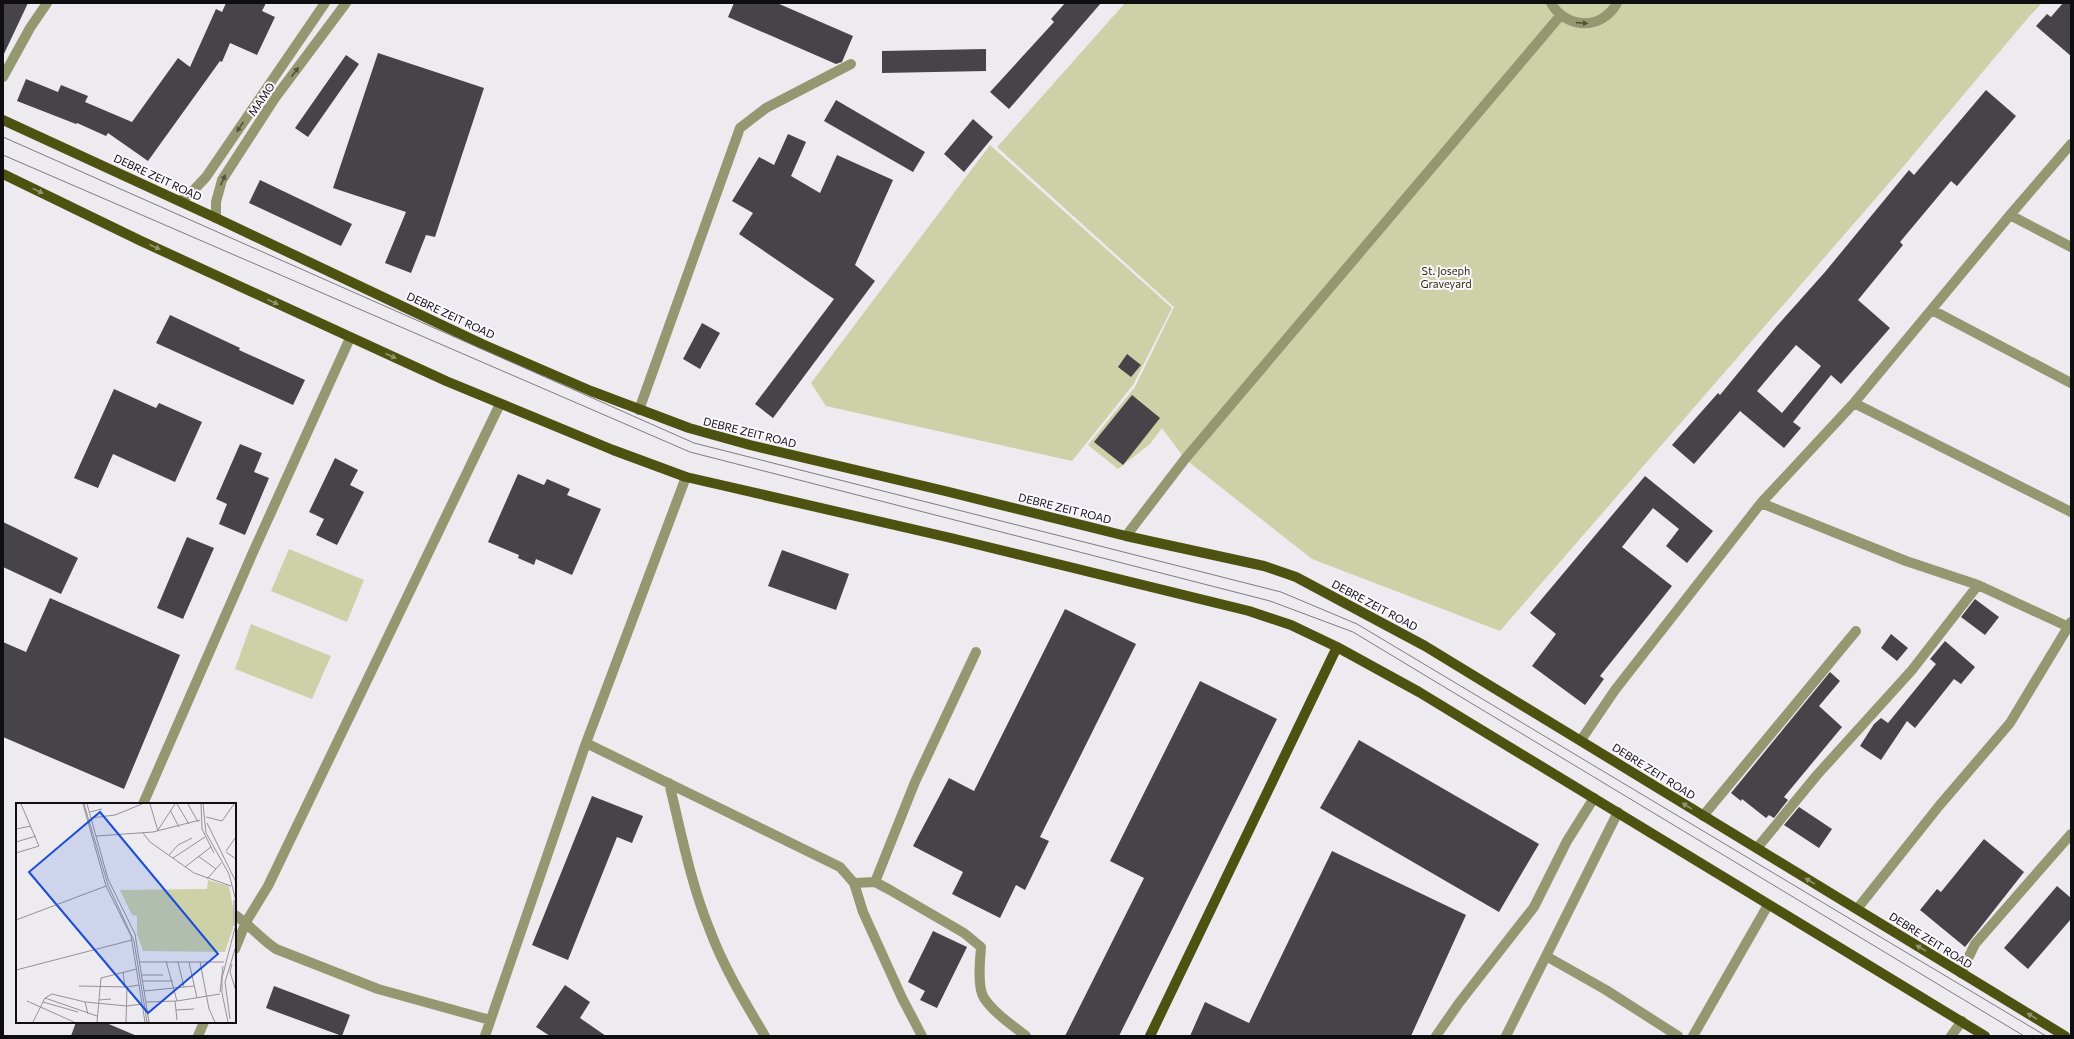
<svg xmlns="http://www.w3.org/2000/svg" width="2074" height="1039" viewBox="0 0 2074 1039" font-family="Commissioner,sans-serif">
<rect width="100%" height="100%" fill="#edebf0"/>
<path fill="#ccd1a8" d="M 1125,3 L 2042,3 L 2027,19 L 1903,167 L 1500,631 L 1312,559 L 1185,459 L 1162,428 L 1150,444 L 1118,469 L 1088,445 L 1135,387 L 1174,307 L 997,147 Z
M 990,145 L 1172,308 L 1133,385 L 1072,461 L 826,406 L 811,383 Z
M 289,549 L 364,580 L 347,622 L 271,591 Z
M 251,624 L 331,656 L 312,699 L 235,669 Z"/>
<path fill="#464448" fill-rule="evenodd" d="M 3,3 L 28,3 L 3,56 Z
M 226,3 L 266,3 L 262,11 L 275,17 L 257,55 L 230,43 L 222,62 L 220,61 L 148,161 L 108,133 L 106,136 L 77,123 L 76,124 L 17,101 L 26,79 L 58,92 L 61,85 L 88,96 L 85,102 L 132,122 L 178,58 L 190,67 L 216,9 L 222,12 Z
M 734,3 L 777,3 L 853,36 L 842,62 L 836,64 L 728,17 Z
M 1065,3 L 1101,3 L 1009,109 L 990,92 L 1054,22 L 1051,19 Z
M 2063,3 L 2071,3 L 2071,56 L 2036,26 L 2047,14 L 2051,17 Z
M 986,49 L 986,71 L 882,73 L 882,51 Z
M 378,53 L 484,88 L 435,237 L 426,235 L 411,273 L 385,263 L 406,212 L 333,188 Z
M 346,55 L 359,64 L 308,137 L 295,128 Z
M 1986,90 L 2016,116 L 1957,186 L 1951,181 L 1900,242 L 1903,245 L 1858,300 L 1890,328 L 1841,384 L 1831,375 L 1793,422 L 1801,428 L 1784,448 L 1740,411 L 1694,464 L 1672,445 L 1718,393 L 1720,395 L 1776,327 L 1825,272 L 1909,170 L 1914,175 ZM 1796,345 L 1821,366 L 1782,413 L 1757,391 Z
M 836,100 L 925,152 L 913,172 L 824,121 Z
M 973,119 L 993,137 L 964,172 L 944,154 Z
M 788,134 L 806,142 L 791,176 L 820,193 L 837,155 L 893,180 L 855,265 L 875,281 L 773,418 L 755,404 L 834,299 L 739,234 L 753,213 L 732,201 L 759,157 L 774,165 Z
M 260,180 L 352,224 L 341,246 L 249,203 Z
M 170,315 L 240,348 L 239,350 L 305,380 L 293,405 L 156,343 Z
M 702,323 L 720,333 L 700,369 L 683,359 Z
M 1127,354 L 1141,365 L 1131,377 L 1118,367 Z
M 114,389 L 156,408 L 159,403 L 202,422 L 175,482 L 113,454 L 98,488 L 74,478 Z
M 1132,395 L 1160,418 L 1123,465 L 1094,442 Z
M 240,444 L 262,453 L 254,472 L 269,478 L 245,535 L 219,524 L 227,504 L 216,499 Z
M 335,458 L 358,470 L 350,485 L 364,492 L 337,545 L 316,535 L 324,519 L 309,512 Z
M 518,474 L 544,485 L 547,479 L 570,489 L 567,495 L 601,509 L 572,575 L 536,559 L 534,565 L 518,558 L 519,555 L 488,542 Z
M 1645,476 L 1713,531 L 1687,563 L 1666,546 L 1679,529 L 1653,508 L 1622,547 L 1672,586 L 1600,676 L 1604,679 L 1585,705 L 1532,666 L 1556,634 L 1530,613 Z
M 3,522 L 78,558 L 61,594 L 3,567 Z
M 187,537 L 214,548 L 183,619 L 157,608 Z
M 782,550 L 849,574 L 836,610 L 768,586 Z
M 50,598 L 180,655 L 124,789 L 3,737 L 3,642 L 26,652 Z
M 1975,599 L 1999,617 L 1985,635 L 1961,617 Z
M 1065,609 L 1136,644 L 1040,837 L 1049,841 L 1025,890 L 1016,885 L 1000,918 L 952,894 L 963,872 L 913,846 L 949,778 L 974,791 Z
M 1891,634 L 1908,648 L 1897,661 L 1881,648 Z
M 1945,641 L 1975,667 L 1961,684 L 1954,679 L 1915,728 L 1907,721 L 1881,760 L 1860,746 L 1874,724 L 1881,718 L 1888,723 L 1936,664 L 1930,659 Z
M 1830,672 L 1840,681 L 1819,706 L 1842,727 L 1784,797 L 1788,800 L 1774,818 L 1769,815 L 1766,818 L 1742,799 L 1741,801 L 1731,793 Z
M 1200,681 L 1277,719 L 1119,1036 L 1065,1036 L 1144,878 L 1110,861 Z
M 1359,740 L 1539,844 L 1499,912 L 1320,808 Z
M 592,796 L 643,816 L 632,843 L 617,837 L 568,960 L 532,945 Z
M 1799,807 L 1832,829 L 1819,848 L 1784,825 Z
M 1984,839 L 2024,872 L 1965,947 L 1920,910 L 1937,889 L 1941,892 Z
M 1332,851 L 1466,915 L 1411,1036 L 1190,1036 L 1205,1002 L 1249,1023 Z
M 2057,886 L 2071,898 L 2071,919 L 2028,969 L 2004,948 Z
M 933,931 L 967,947 L 937,1008 L 920,1000 L 925,991 L 908,982 Z
M 565,985 L 590,1002 L 580,1018 L 606,1036 L 550,1036 L 536,1027 Z
M 274,986 L 350,1015 L 342,1036 L 266,1008 Z
M 76,1022 L 104,1022 L 137,1036 L 71,1036 Z"/>
<g fill="none" stroke-linecap="round" stroke-linejoin="round">
<path stroke="#949871" stroke-width="10" d="M 1551,3 C 1567,30 1602,30 1617,3
M 3,77 L 30,28 L 47,3
M 180,201 L 191,193 L 206,177 L 325,3
M 2010,215 L 2071,247
M 216,218 L 216,202 L 222,180 L 275,98 L 346,3
M 1932,310 L 2071,383
M 1854,403 L 2071,512
M 639,410 L 740,128 L 766,108 L 851,64
M 1761,503 L 1906,561 L 1978,585 L 2071,628
M 1126,536 L 1185,459 L 1560,16
M 1581,740 L 1615,690 L 1761,503 L 1854,403 L 2010,215 L 2071,144
M 586,743 L 840,867 L 854,883 L 863,912 L 902,998 L 922,1036
M 669,783 C 681,831 690,881 709,928 C 723,966 744,1001 765,1036
M 143,804 L 254,550 L 350,338
M 1703,816 L 1856,631
M 1757,848 L 1817,775 L 1912,670 L 1978,585
M 875,882 L 915,782 L 976,652
M 854,883 L 875,882 L 890,890 L 964,933 L 981,947 C 980,960 977,987 984,998 C 994,1013 1012,1025 1026,1036
M 1857,909 L 1939,806 L 2010,723 L 2071,622
M 235,915 C 250,925 261,939 276,949 L 378,989 L 490,1020
M 235,949 L 246,922 L 268,886 L 500,404
M 1546,956 L 1606,990 L 1678,1036
M 1961,973 L 1975,944 L 2071,834
M 198,1036 L 204,1022
M 485,1036 L 586,743 L 686,477
M 1436,1036 L 1459,1003 L 1534,907 L 1567,841 L 1594,798
M 1506,1036 L 1618,812
M 1693,1036 L 1768,905
M 1951,1036 L 1962,1021"/>
<path stroke="#4e5211" stroke-width="10" d="M 3,120 L 216,218 L 482,344 L 591,391 L 689,428 L 750,445 L 945,491 L 1126,536 L 1264,566 L 1296,577 L 1425,646 L 2065,1036
M 3,174 L 141,241 L 446,381 L 613,450 L 686,477 L 951,538 L 1249,611 L 1291,625 L 1337,647 L 1419,692 L 1985,1036
M 1150,1036 L 1337,647"/>
<path stroke="#7d7b7f" stroke-width="1" d="M 3,137 L 694,443 L 1281,592 L 1357,624 L 2046,1036
M 3,155 L 690,452 L 1270,601 L 1353,632 L 2024,1036"/>
</g>
<defs><path id="oneway-solid" d="M-6-.8H1V-3.2L6.5 0L1 3.2V.8H-6Z"/></defs>
<g fill="#515240">
<use href="#oneway-solid" transform="translate(1582 23) rotate(4)"/>
<use href="#oneway-solid" transform="translate(295 72) rotate(-53)"/>
<use href="#oneway-solid" transform="translate(240 127) rotate(124)"/>
<use href="#oneway-solid" transform="translate(223 180) rotate(-65)"/>
</g>
<g fill="#939470">
<use href="#oneway-solid" transform="translate(38 191) rotate(26)"/>
<use href="#oneway-solid" transform="translate(155 247) rotate(24)"/>
<use href="#oneway-solid" transform="translate(273 302) rotate(25)"/>
<use href="#oneway-solid" transform="translate(391 356) rotate(24)"/>
<use href="#oneway-solid" transform="translate(1687 806) rotate(-148)"/>
<use href="#oneway-solid" transform="translate(1810 881) rotate(-149)"/>
<use href="#oneway-solid" transform="translate(1921 948) rotate(-149)"/>
<use href="#oneway-solid" transform="translate(2032 1016) rotate(-149)"/>
</g>
<g text-anchor="middle" dominant-baseline="central" stroke-width="4" stroke-linejoin="round" paint-order="stroke">
<g font-size="11" fill="#0e0d0f" stroke="#faf8fe">
<text transform="translate(261 99) rotate(-56)">MAMO</text>
<text transform="translate(158 177) rotate(25)">DEBRE ZEIT ROAD</text>
<text transform="translate(451 315) rotate(25)">DEBRE ZEIT ROAD</text>
<text transform="translate(750 432) rotate(14)">DEBRE ZEIT ROAD</text>
<text transform="translate(1065 508) rotate(14)">DEBRE ZEIT ROAD</text>
<text transform="translate(1375 605) rotate(28)">DEBRE ZEIT ROAD</text>
<text transform="translate(1654 771) rotate(32)">DEBRE ZEIT ROAD</text>
<text transform="translate(1931 940) rotate(32)">DEBRE ZEIT ROAD</text>
</g>
<g font-size="11" fill="#2a2d07" stroke="#faf8fe">
<text x="1446" y="270">St. Joseph<tspan x="1446" dy="13">Graveyard</tspan></text>
</g>
</g>
<g transform="translate(16 803)">
<rect width="220" height="220" fill="#edebf0"/>
<path d="M 192,77 L 213,83 L 218,110 L 217,125 L 209,149 L 127,148 L 121,131 L 121,113 L 116,112 L 104,87 L 191,86 Z" fill="#ccd1a8"/>
<path fill="none" stroke="#949296" stroke-width="1" d="M 67,1 L 90,83 L 115,133 L 129,219M 68,1 L 92,82 L 118,138 L 131,219M 71,1 L 92,76 L 119,131 L 133,219M 134,1 L 142,28M 161,1 L 173,21M 172,1 L 182,19M 185,1 L 186,26 L 198,50M 187,1 L 190,30 L 213,71 L 220,98M 154,7 L 163,24M 74,9 L 86,6M 190,14 L 206,18 L 218,1M 75,15 L 99,12 L 126,1M 191,20 L 220,79M 0,26 L 15,23M 142,27 L 159,1M 127,30 L 134,39 L 178,70 L 215,83M 80,33 L 137,29 L 184,17M 0,39 L 20,33M 210,48 L 220,34M 210,49 L 220,56M 0,50 L 23,43 L 5,1M 153,52 L 162,42 L 176,35M 182,53 L 200,66 L 205,60M 157,55 L 189,34M 169,64 L 195,44M 191,76 L 200,66M 0,117 L 90,83M 218,123 L 218,97M 150,158 L 161,198M 124,159 L 208,159M 162,159 L 168,184M 173,159 L 181,195M 184,159 L 193,206 L 199,219M 216,161 L 214,169 L 220,188M 0,167 L 116,137M 107,169 L 109,184M 126,172 L 147,172M 126,178 L 157,178M 63,183 L 111,184 L 123,182M 128,188 L 178,183M 204,189 L 207,163M 29,195 L 81,213M 83,197 L 95,196M 11,198 L 58,219M 159,198 L 161,217M 27,199 L 62,209M 69,199 L 72,211M 130,199 L 161,198 L 204,191M 160,207 L 178,206M 214,216 L 209,179 L 220,143M 17,219 L 29,195 L 36,191 L 69,199 L 111,203 L 126,201M 81,219 L 85,175 L 121,166M 110,219 L 111,184M 212,219 L 206,190 L 206,175 L 220,121"/>
<path fill="#1d4ed8" fill-opacity="0.15" stroke="#1d4ed8" stroke-width="2" d="M 84,9 L 202,151 L 132,210 L 13,69 Z"/>
<rect width="220" height="220" fill="none" stroke="#0e0d0f" stroke-width="2"/>
</g>
<rect width="2074" height="1039" fill="none" stroke="#0e0d0f" stroke-width="8"/>
</svg>
